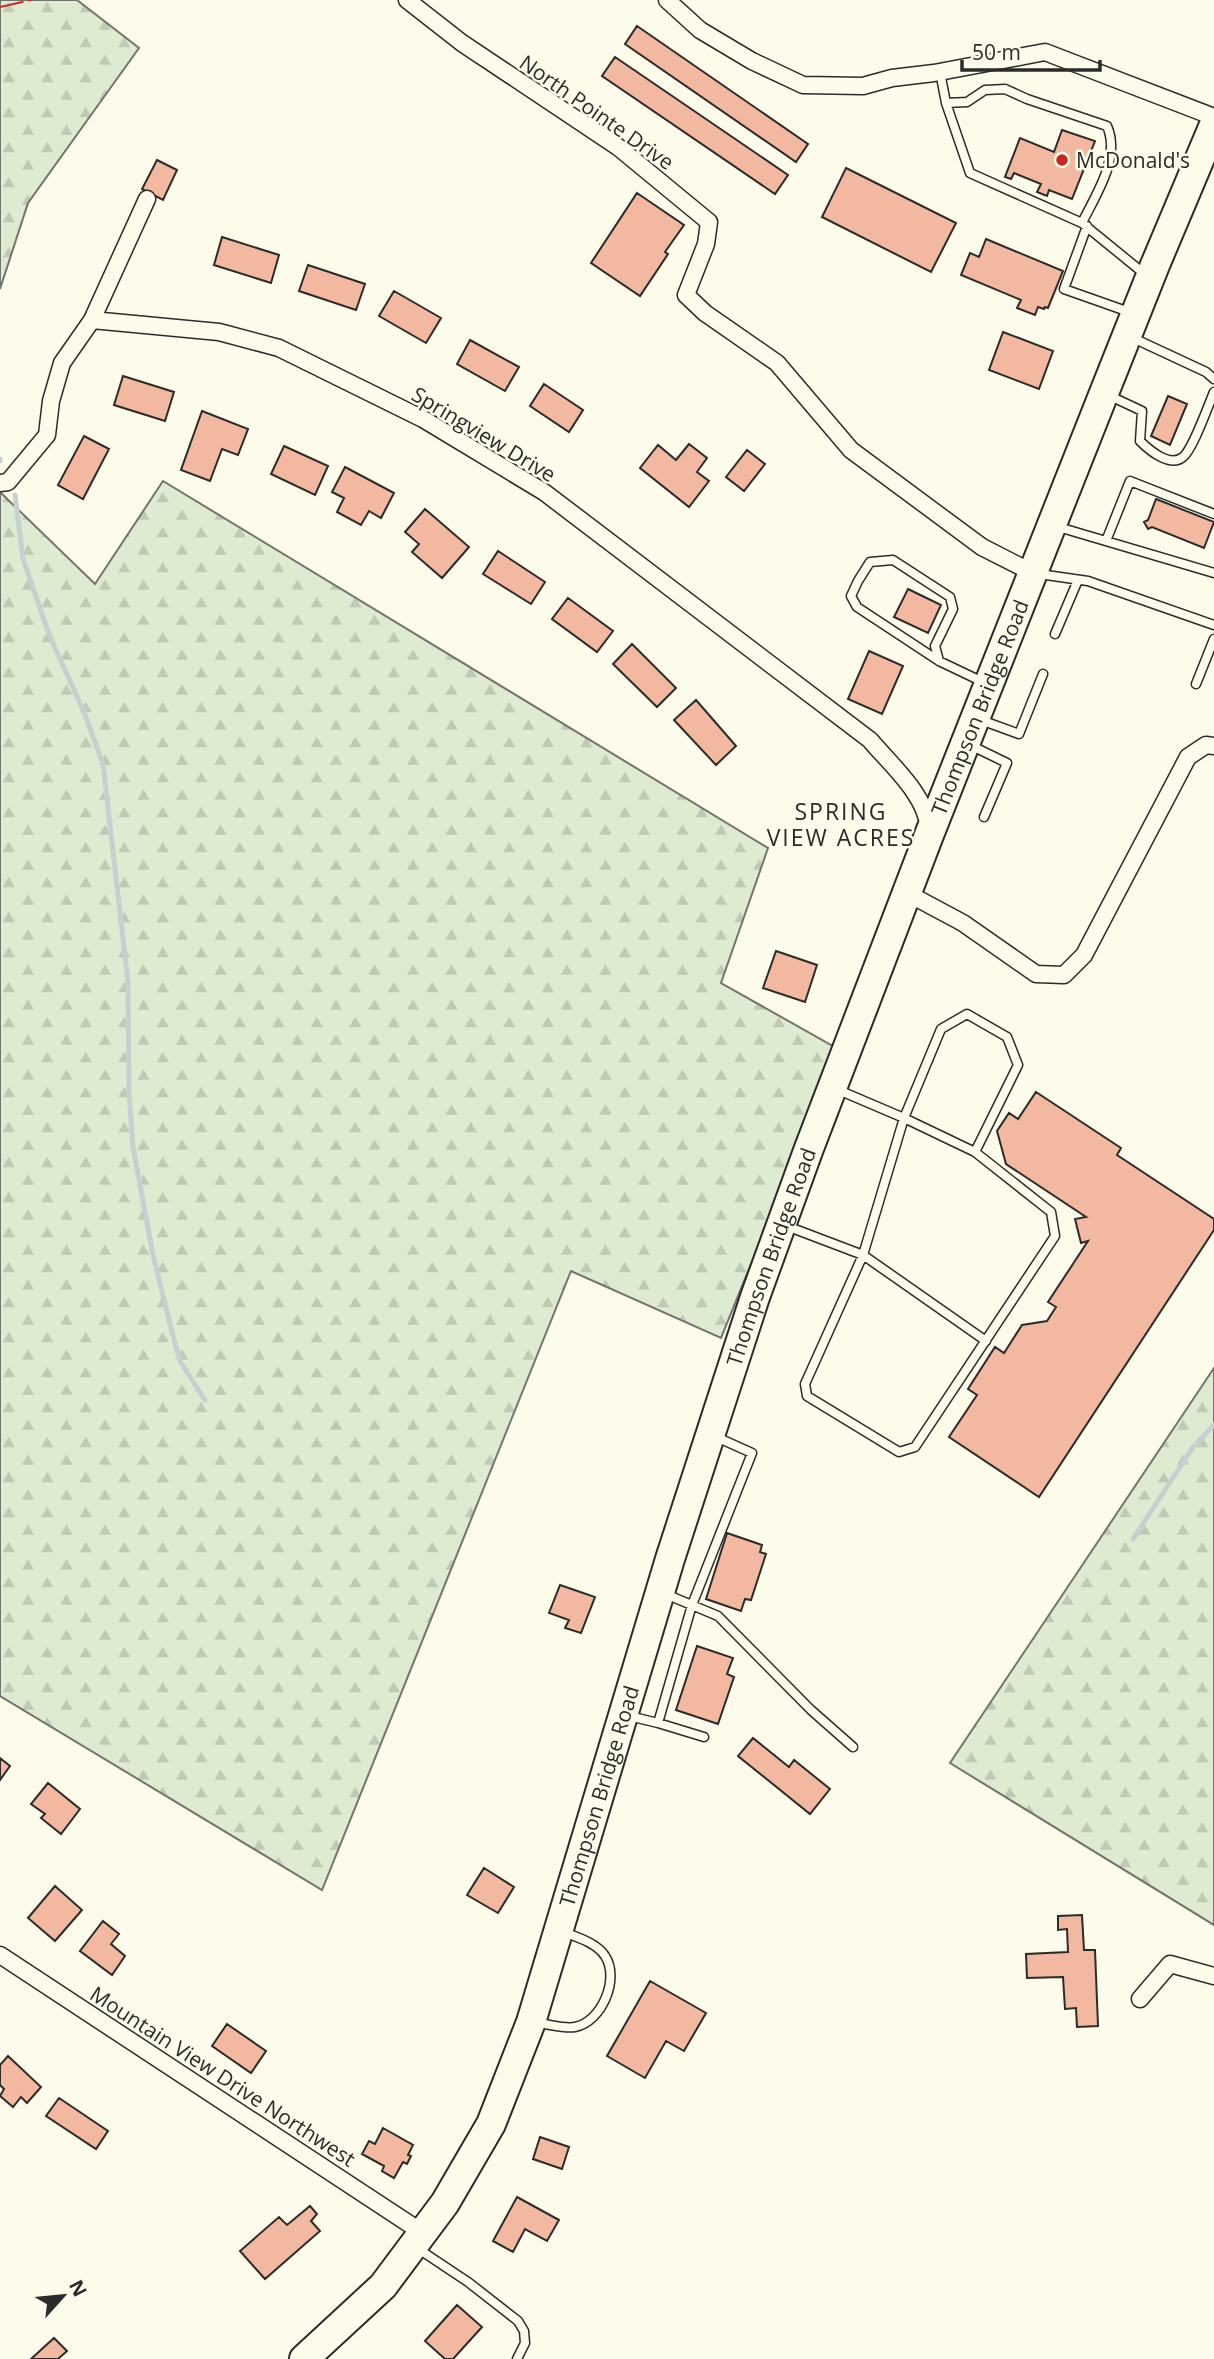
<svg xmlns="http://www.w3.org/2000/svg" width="1214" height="2359" viewBox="0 0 1214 2359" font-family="'Open Sans',sans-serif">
<defs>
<pattern id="forest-firs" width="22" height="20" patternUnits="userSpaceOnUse" patternTransform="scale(1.75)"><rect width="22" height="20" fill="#deebd1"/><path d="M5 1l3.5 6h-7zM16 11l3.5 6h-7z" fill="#bfcab4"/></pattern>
</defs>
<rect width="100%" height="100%" fill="#fdfbea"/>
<path fill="url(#forest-firs)" stroke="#74746e" stroke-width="2" d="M 0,0 L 77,0 L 139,48 L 28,203 L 0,289 Z
M 163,481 L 768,848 L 721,983 L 838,1049 L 721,1338 L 571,1271 L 322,1890 L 0,1696 L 0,492 L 95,584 Z
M 1214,1368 L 1214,1925 L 950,1763 Z"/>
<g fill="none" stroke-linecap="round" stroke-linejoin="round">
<path stroke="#c7d0d0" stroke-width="5" d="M 0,459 L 0,461
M 15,495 L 23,559 L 50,637 L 84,712 L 103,764 L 128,982 L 129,1092 L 133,1147 L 153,1255 L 175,1344 L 181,1363 L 205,1400
M 1133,1539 L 1193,1447 L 1214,1425"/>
</g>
<path fill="#f2b8a0" stroke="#2b2b2b" stroke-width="2" d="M 637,26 L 808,144 L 796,162 L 625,44 Z
M 615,57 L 788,175 L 775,194 L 602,76 Z
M 1062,130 L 1095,141 L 1072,199 L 1049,190 L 1047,196 L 1037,192 L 1041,184 L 1014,173 L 1011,179 L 1005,177 L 1020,138 L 1054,152 Z
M 157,160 L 177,170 L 163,200 L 142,189 Z
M 846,168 L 956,223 L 931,272 L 822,217 Z
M 637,193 L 684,225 L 665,252 L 668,254 L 640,296 L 591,263 Z
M 222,237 L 279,255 L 271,283 L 214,265 Z
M 986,239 L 1063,271 L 1048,308 L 1045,307 L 1044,309 L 1038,307 L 1035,315 L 1017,308 L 1021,300 L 961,275 L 970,253 L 979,257 Z
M 308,265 L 365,284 L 356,310 L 299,291 Z
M 394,291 L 441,318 L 426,343 L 379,316 Z
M 1003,332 L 1053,351 L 1039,389 L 989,370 Z
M 470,340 L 519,367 L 505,391 L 457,364 Z
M 123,376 L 174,392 L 165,421 L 114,405 Z
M 544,384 L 583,410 L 569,432 L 530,406 Z
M 1168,396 L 1187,404 L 1170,445 L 1151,436 Z
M 202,411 L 248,429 L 238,455 L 222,449 L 210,481 L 181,470 Z
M 84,436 L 109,449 L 83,499 L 58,485 Z
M 689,444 L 707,458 L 697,472 L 709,481 L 689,507 L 640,468 L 658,445 L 676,460 Z
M 284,446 L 328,466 L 315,495 L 271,474 Z
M 747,450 L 765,464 L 744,491 L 726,477 Z
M 345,467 L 394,493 L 381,518 L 369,511 L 361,525 L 337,512 L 344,498 L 332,492 Z
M 1156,499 L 1214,522 L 1204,548 L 1152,527 L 1148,529 L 1144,522 L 1148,520 Z
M 425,509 L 469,547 L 442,578 L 412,552 L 419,544 L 405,532 Z
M 498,551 L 545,582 L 531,604 L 483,574 Z
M 908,589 L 941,605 L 928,633 L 894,617 Z
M 568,598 L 613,631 L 597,652 L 552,619 Z
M 632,644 L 676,688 L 657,707 L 613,664 Z
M 869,651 L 903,666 L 882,714 L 848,699 Z
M 696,700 L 736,746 L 716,765 L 674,720 Z
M 776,951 L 817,965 L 805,1002 L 763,988 Z
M 1036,1092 L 1121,1148 L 1117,1155 L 1214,1219 L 1214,1230 L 1039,1497 L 949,1437 L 977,1395 L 968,1389 L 995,1347 L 1004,1353 L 1022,1325 L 1047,1321 L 1056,1307 L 1048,1302 L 1088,1241 L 1081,1243 L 1075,1219 L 1086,1217 L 1006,1164 L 997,1131 L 1009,1113 L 1018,1119 Z
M 727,1533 L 762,1545 L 760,1552 L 766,1554 L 751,1600 L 745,1599 L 741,1611 L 706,1599 Z
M 560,1585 L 595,1597 L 581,1633 L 565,1628 L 569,1620 L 549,1613 Z
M 697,1646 L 733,1658 L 727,1674 L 734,1677 L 718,1724 L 676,1710 Z
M 753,1738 L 789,1767 L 794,1760 L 830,1789 L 810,1814 L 738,1756 Z
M 0,1758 L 10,1766 L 0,1780 Z
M 48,1783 L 80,1809 L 61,1834 L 41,1818 L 45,1814 L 31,1804 Z
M 484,1868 L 514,1887 L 498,1913 L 467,1895 Z
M 55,1886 L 82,1910 L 55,1941 L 28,1918 Z
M 1082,1915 L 1084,1950 L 1095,1950 L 1098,2026 L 1077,2027 L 1076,2008 L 1065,2009 L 1063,1977 L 1027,1978 L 1026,1954 L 1068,1952 L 1067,1929 L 1058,1930 L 1058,1916 Z
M 103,1921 L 119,1934 L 111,1944 L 125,1956 L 112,1975 L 80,1951 Z
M 650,1981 L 706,2013 L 684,2051 L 666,2041 L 645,2078 L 607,2056 Z
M 227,2024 L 266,2051 L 251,2073 L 212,2046 Z
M 8,2056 L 41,2087 L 27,2103 L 21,2097 L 13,2107 L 0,2096 L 4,2089 L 0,2085 L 0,2065 Z
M 59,2098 L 108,2131 L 96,2149 L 46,2116 Z
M 383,2128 L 413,2145 L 408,2155 L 411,2156 L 407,2164 L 403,2162 L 394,2178 L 382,2171 L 384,2166 L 362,2154 L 369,2141 L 375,2144 Z
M 540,2137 L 569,2147 L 562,2169 L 533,2159 Z
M 540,2137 L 569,2147 L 562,2169 L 533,2159 Z
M 517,2197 L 559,2220 L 547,2241 L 525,2229 L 513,2252 L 493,2241 Z
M 310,2206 L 317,2214 L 311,2221 L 320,2231 L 265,2279 L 240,2251 L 279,2217 L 287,2225 Z
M 457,2305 L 482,2327 L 453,2359 L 445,2359 L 425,2341 Z
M 457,2305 L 482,2327 L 453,2359 L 445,2359 L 425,2341 Z
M 54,2338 L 67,2351 L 58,2359 L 31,2359 Z"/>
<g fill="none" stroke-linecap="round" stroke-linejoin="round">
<g stroke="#2b2b2b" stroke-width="11">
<path id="service" d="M 940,72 L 946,103 L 970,173 L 1082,223 L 1147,276
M 946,103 L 967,102 L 985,90 L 1005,89 L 1027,99 L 1107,126 C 1121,158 1096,194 1082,223
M 1087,226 L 1064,289 L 1132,313
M 1133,338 L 1206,372 L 1214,379
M 1108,395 L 1142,411 L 1140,441 C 1149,450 1170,468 1183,457 C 1193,449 1208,406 1214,392
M 1055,526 L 1214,573
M 1106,541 L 1130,481 L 1214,514
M 1039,574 L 1088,581 L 1214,625
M 1055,634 L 1078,580
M 939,661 L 935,646 L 953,609 L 950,597 L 893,560 L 870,562 L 858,581 L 851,596 L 857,607 L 939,661 L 985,683
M 1196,684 L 1214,639
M 978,719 L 1019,734 L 1043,674
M 968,744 L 1007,763 L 984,817
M 975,1152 L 904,1118 L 863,1255 L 986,1341
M 784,1225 L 863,1255 L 805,1384 L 807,1396 L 899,1452 L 915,1447 L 1055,1236 L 1051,1212 L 975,1152 L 1018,1065 L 1007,1037 L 967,1014 L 941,1029 L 904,1118 L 836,1089
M 663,1593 L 718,1616 L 811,1710 L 853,1747
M 629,1716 L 658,1723 L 692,1605 L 752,1453 L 714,1436
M 658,1723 L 704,1737
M 537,2023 C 549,2024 564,2029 575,2027 C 602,2022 620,1978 605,1956 C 597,1943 577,1937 563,1932
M 417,2248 L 468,2282 L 518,2321 L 524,2331 L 525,2343 L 517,2359"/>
</g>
<g stroke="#2b2b2b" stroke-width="19">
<path id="minor" d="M 407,0 L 462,43 L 618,147 L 709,222 L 706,244 L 686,295 L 705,313 L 777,363 L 851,450 L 982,547 L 1033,573
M 667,0 L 700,30 L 752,61 L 803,85 L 863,86 L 892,78 L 934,73 L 1045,52 L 1214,117
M 92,320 L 219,332 L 279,348 L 423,419 L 544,492 L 870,740 C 892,766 925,794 929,828
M 0,483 L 8,482 L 47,435 L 51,401 L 62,363 L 92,320 L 147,199
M 907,893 L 963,923 L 1036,974 L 1064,975 L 1084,955 L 1188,757 L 1206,745 L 1214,746
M 0,1955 L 423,2233
M 1140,1999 L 1170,1964 L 1214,1976"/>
</g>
<g stroke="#2b2b2b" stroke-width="32">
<g id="trunk">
<path id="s1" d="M 304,2359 L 383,2286 L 445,2203 L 491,2124 L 531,2022 L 670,1559 L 755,1297 L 808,1151 L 929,835 L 1104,393 L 1155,265 L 1214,125"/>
</g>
</g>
<use href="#service" stroke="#fdfbea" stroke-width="8"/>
<use href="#minor" stroke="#fdfbea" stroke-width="16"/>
<use href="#trunk" stroke="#fdfbea" stroke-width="28"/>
<path stroke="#c62828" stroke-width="2" stroke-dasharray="24 5 3.5 5" stroke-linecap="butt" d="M 0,7 L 31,0"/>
</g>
<circle fill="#c62828" stroke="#fdfbea" stroke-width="2.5" cx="1062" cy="160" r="7"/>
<g text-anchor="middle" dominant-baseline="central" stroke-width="5" stroke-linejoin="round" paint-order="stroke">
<g font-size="21" fill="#2b2b2b" stroke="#fdfbea">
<text transform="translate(597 112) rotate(35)">North Pointe Drive</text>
<text transform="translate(484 434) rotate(31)">Springview Drive</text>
<text stroke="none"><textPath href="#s1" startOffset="1802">Thompson Bridge Road</textPath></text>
<text stroke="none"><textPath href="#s1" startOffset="1214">Thompson Bridge Road</textPath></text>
<text stroke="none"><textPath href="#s1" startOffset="648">Thompson Bridge Road</textPath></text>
<text transform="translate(223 2076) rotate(33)">Mountain View Drive Northwest</text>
</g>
<g font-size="21" fill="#2b2b2b" stroke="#fdfbea" text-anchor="start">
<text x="1076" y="160">McDonald's</text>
</g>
<g font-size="23" letter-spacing="2" fill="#2b2b2b" stroke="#fdfbea">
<text x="841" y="811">SPRING<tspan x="841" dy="26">VIEW ACRES</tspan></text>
</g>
</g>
<g transform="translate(63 2296) rotate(63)" stroke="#fdfbea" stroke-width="5" paint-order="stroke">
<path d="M0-5L12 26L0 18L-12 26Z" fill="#2b2b2b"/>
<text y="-10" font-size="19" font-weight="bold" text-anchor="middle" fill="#2b2b2b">N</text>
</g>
<path d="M962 60v10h138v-10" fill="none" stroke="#2b2b2b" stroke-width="3.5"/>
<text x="972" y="60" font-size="21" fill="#2b2b2b" stroke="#fdfbea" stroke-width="5" paint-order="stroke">50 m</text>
</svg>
